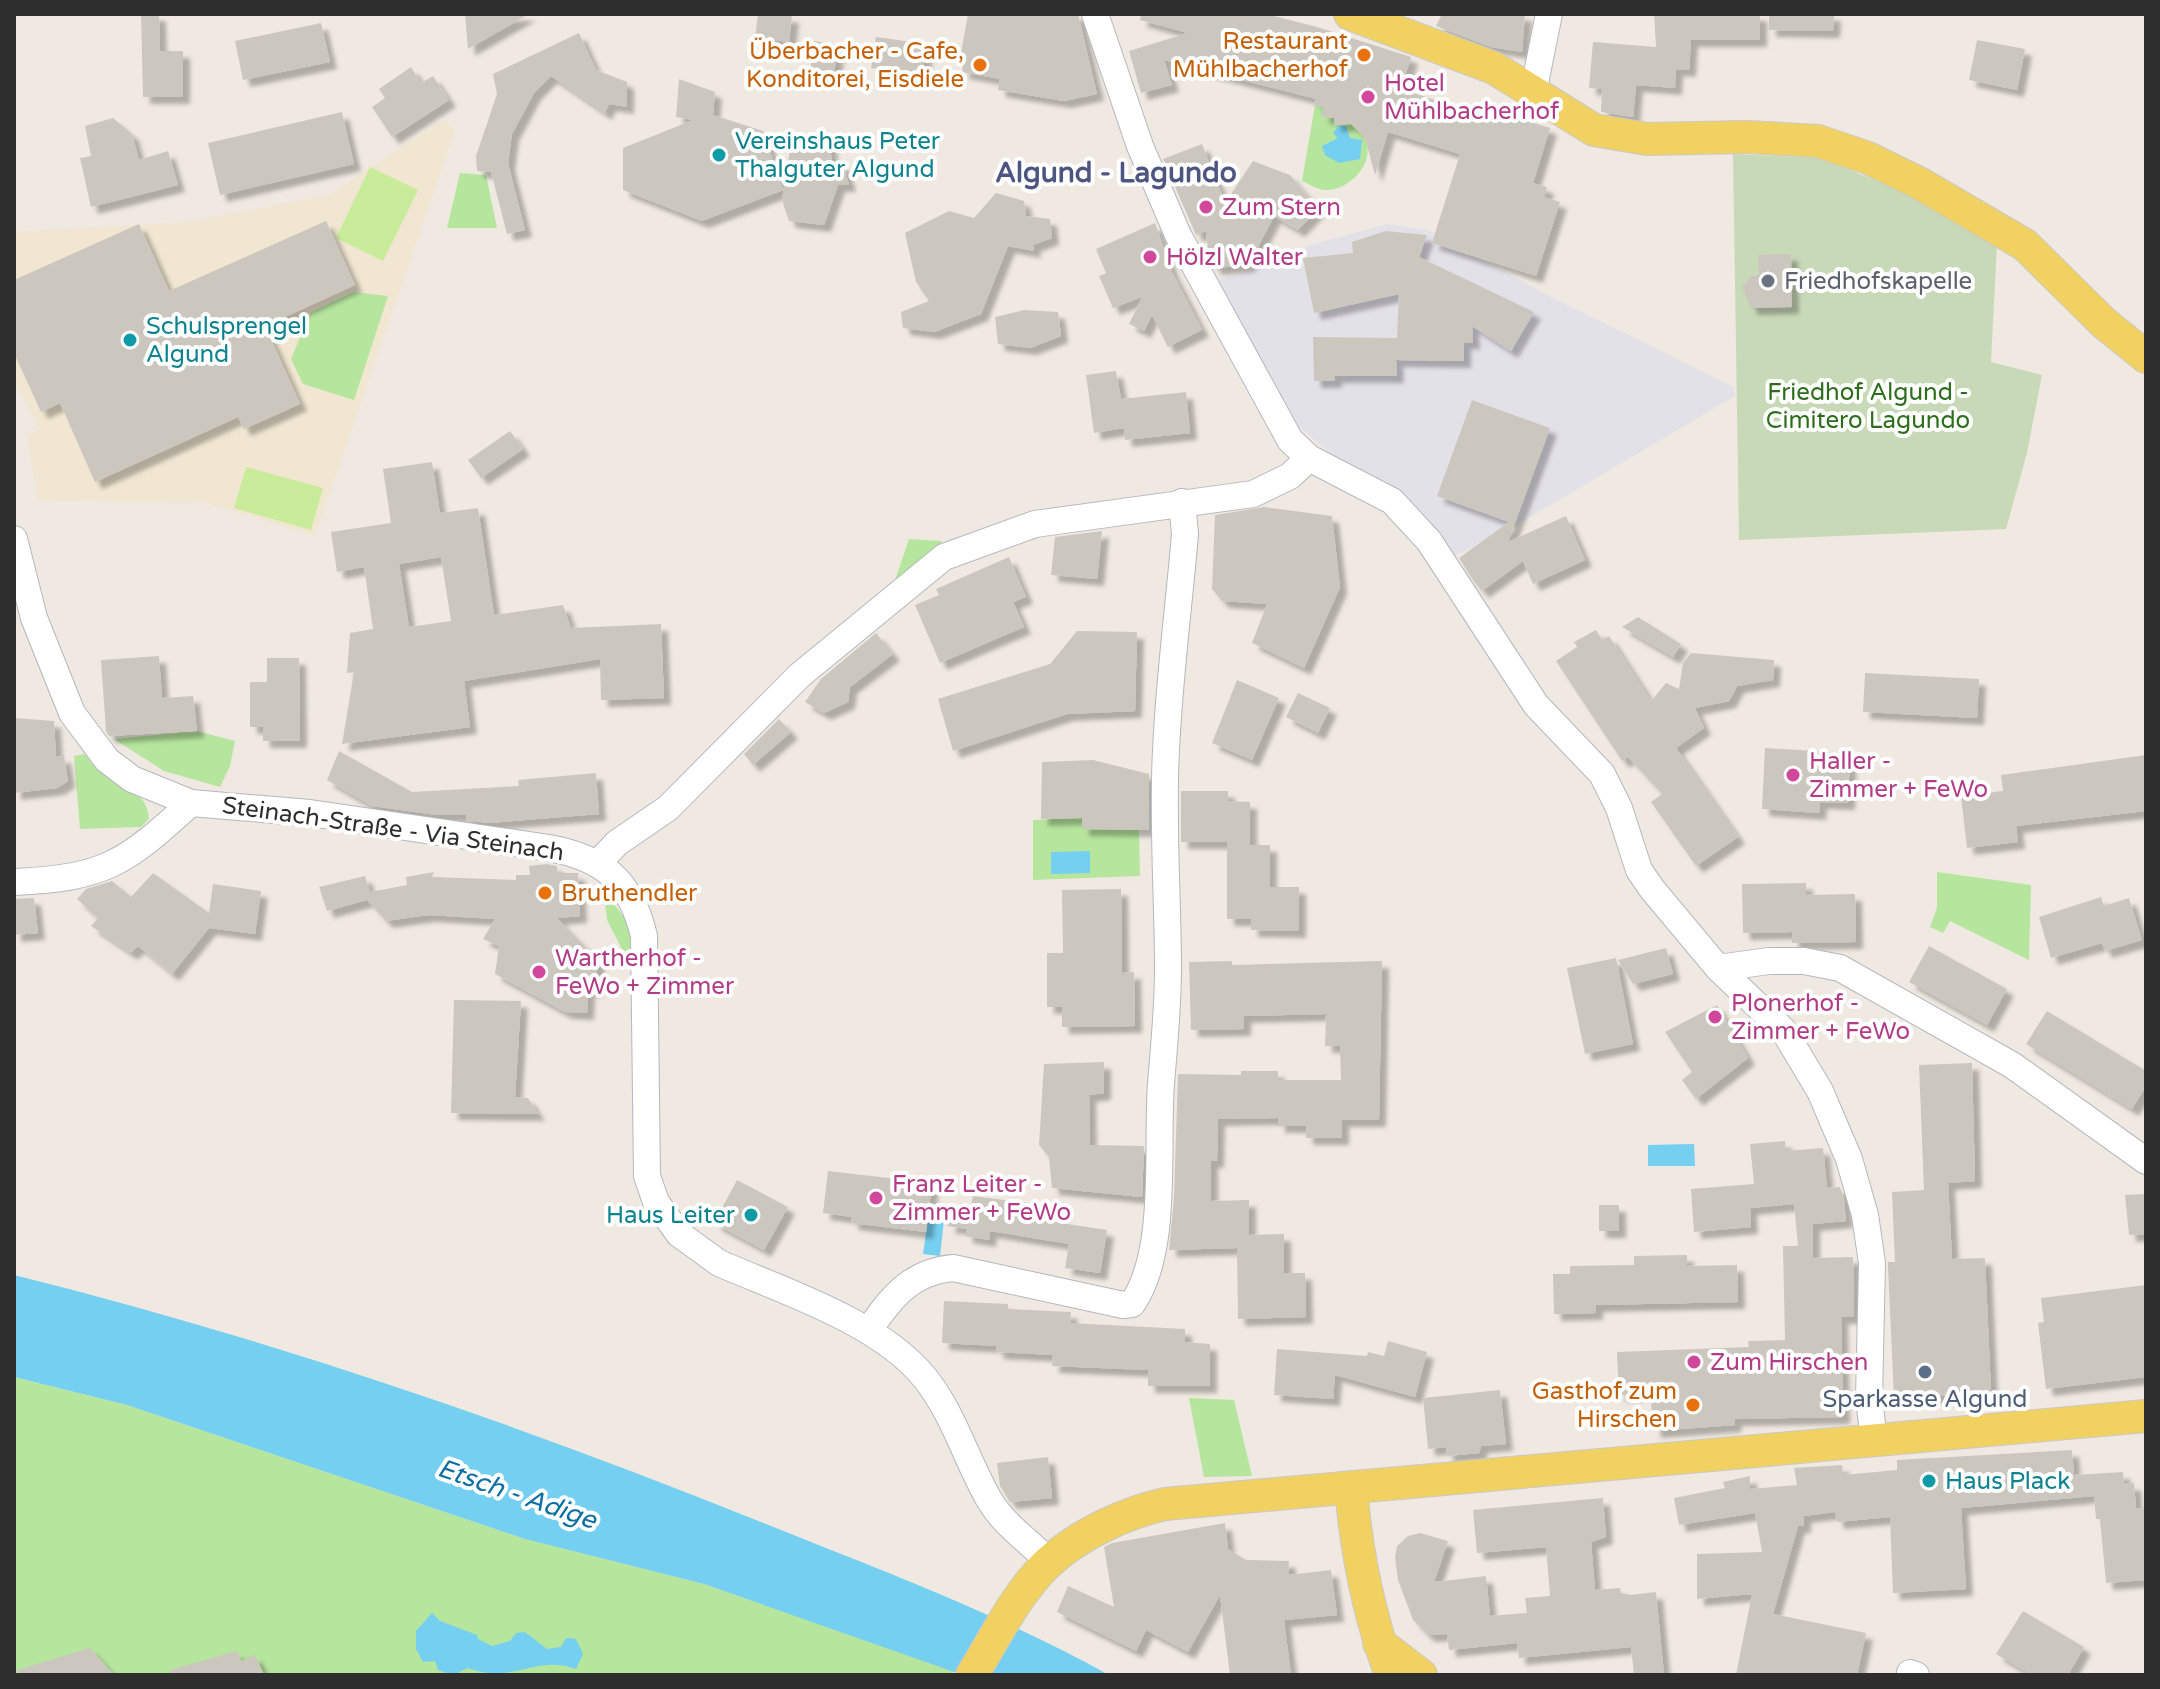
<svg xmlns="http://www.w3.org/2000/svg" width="2160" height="1689" viewBox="0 0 2160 1689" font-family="'Varela Round',sans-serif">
<defs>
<filter id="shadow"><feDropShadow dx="7" dy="7" stdDeviation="2" flood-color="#0004"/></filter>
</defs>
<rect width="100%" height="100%" fill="#efe9e1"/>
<path fill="#e3e1e8" d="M 1387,224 L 1428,230 L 1553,298 L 1734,387 L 1735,396 L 1510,529 L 1454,556 L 1385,481 L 1331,454 L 1292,421 L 1214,281 L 1268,265 L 1310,245 Z"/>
<path fill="#f0e6d1" d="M 444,120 L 455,130 L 315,536 L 206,503 L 38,500 L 27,436 L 40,429 L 14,380 L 14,232 L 187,222 L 329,195 Z"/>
<path fill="#b6e59e" d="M 1315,105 L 1323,107 L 1323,117 L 1334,118 L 1334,125 L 1351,124 C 1355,128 1361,133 1364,138 C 1378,161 1349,191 1326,190 C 1318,190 1309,184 1302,181 Z
M 460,173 L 486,175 L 497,228 L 447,228 Z
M 354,292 L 388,296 L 354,400 L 303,384 L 291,359 L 311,312 Z
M 909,539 L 941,541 L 944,551 L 890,595 Z
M 197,731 L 235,741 L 230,766 L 220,787 L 164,771 L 114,739 Z
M 85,754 C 90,761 96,769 103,774 C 123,787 147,791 149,819 L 141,827 L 80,829 L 74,756 Z
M 1082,818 L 1083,829 L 1139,830 L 1140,876 L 1033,880 L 1033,820 Z
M 1937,872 L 2031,885 L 2029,960 L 1950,921 L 1943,933 L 1930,927 L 1937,908 Z
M 604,892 L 629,923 L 635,954 L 631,958 L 612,955 L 612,951 L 623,951 L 607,920 Z
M 14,1377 L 127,1405 L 525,1539 L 704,1584 L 954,1671 L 952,1675 L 14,1675 Z
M 1189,1398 L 1234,1400 L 1252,1476 L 1204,1477 Z"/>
<path fill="#c8d9b8" d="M 1733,154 L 1821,158 L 1913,196 L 1997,243 L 1991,362 L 2042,375 L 2027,453 L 2006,529 L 1739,540 Z"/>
<path fill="#c9ec9a" d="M 370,167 L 418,190 L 383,261 L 336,238 Z
M 246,467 L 323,488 L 311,530 L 234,508 Z"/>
<path fill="#75cff0" d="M 1338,126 L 1346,126 L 1350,138 L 1362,140 L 1360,159 L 1339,163 L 1325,155 L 1322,146 L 1338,138 L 1333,133 Z
M 1090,851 L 1090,873 L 1051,874 L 1051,852 Z
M 1694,1144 L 1695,1166 L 1648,1166 L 1648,1145 Z
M 928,1219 L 944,1220 L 940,1256 L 923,1254 Z
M 14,1275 C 271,1339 521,1425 766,1524 C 883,1571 999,1614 1109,1675 L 963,1675 L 704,1584 L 525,1539 L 127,1405 L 14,1377 Z
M 432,1613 L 440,1621 L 477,1635 L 478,1639 L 492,1646 L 510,1641 L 516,1633 L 525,1632 L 547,1649 L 561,1647 L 566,1638 L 576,1639 L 583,1654 L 576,1669 C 536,1654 512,1685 468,1668 L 453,1675 L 438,1670 L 435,1661 L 423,1662 L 416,1649 L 416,1631 Z"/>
<path fill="#cbc7bf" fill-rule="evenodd" filter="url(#shadow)" d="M 141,14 L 159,14 L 160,51 L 183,51 L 183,97 L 143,97 Z
M 465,14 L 529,14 L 468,49 Z
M 758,14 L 792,16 L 789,42 L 755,38 Z
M 968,14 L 1078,14 L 1097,94 L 1064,101 L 998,90 L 1000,79 L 962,72 L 963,65 L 959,64 Z
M 1141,14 L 1266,14 L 1317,27 L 1411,57 L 1401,89 L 1480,114 L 1483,107 L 1550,128 L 1533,183 L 1547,187 L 1544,197 L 1560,202 L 1536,276 L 1432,243 L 1460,154 L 1388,132 L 1375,175 L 1365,138 L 1351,124 L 1334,125 L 1334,118 L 1322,117 L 1323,107 L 1315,105 L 1316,99 L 1164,60 L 1172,85 L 1141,93 L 1129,51 L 1188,33 L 1140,20 Z
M 1442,14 L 1525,14 L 1522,52 L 1491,47 L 1436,26 Z
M 1654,14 L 1760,14 L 1760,40 L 1691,40 L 1689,70 L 1676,69 L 1675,88 L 1636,85 L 1633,117 L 1601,112 L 1602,89 L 1589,88 L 1593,42 L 1656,47 Z
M 1769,14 L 1834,14 L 1833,31 L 1769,30 Z
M 321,23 L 330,62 L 243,80 L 235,41 Z
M 579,33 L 596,70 L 627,82 L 627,107 L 609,104 L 605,113 L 551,76 L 534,93 L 512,134 L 508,163 L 525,230 L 507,234 L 491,172 L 477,171 L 476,156 L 497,94 L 493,74 Z
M 876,37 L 927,44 L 922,75 L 871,68 Z
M 1977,40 L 2025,49 L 2017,90 L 1969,80 Z
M 814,41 L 838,45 L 834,74 L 810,71 Z
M 411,67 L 421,83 L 433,76 L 449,100 L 392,137 L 372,107 L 385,98 L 379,89 Z
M 679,79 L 715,92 L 713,115 L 763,131 L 783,190 L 702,221 L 623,190 L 623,148 L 693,120 L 676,117 Z
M 342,112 L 354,164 L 220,195 L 208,143 Z
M 113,118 L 132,134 L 139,160 L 168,151 L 178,185 L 91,207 L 80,158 L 91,156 L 85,126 Z
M 792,137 L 829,138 L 832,163 L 843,164 L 849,185 L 838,185 L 824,225 L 789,221 L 782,200 Z
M 1202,144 L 1225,203 L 1253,161 L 1290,175 L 1318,209 L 1298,230 L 1274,216 L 1259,245 L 1258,258 L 1249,260 L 1249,265 L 1215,268 L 1209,258 L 1206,231 L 1196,235 L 1163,159 Z
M 996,193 L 1024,201 L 1026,216 L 1050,219 L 1052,238 L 1033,245 L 1034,251 L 1008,246 L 981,314 L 934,332 L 903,328 L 901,312 L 929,301 L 916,282 L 905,233 L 949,211 L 974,218 Z
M 326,221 L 355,285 L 265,326 L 300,404 L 244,429 L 238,417 L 95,482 L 60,403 L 41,412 L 14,353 L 14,280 L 139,224 L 169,291 Z
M 1155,223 L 1172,272 L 1202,330 L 1168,347 L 1152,315 L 1144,331 L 1129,324 L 1142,297 L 1113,308 L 1099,276 L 1106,273 L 1096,249 Z
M 1386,231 L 1427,235 L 1419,257 L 1534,312 L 1511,351 L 1472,326 L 1473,343 L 1464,342 L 1464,361 L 1396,360 L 1397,376 L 1335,376 L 1335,381 L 1314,381 L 1313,337 L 1397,338 L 1399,294 L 1314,313 L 1303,258 L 1353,253 L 1352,242 Z
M 1791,254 L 1792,307 L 1751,308 L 1742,287 L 1751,276 L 1759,275 L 1758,255 Z
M 1024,310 L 1058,312 L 1061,336 L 1030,348 L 998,344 L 995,317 Z
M 1116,371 L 1121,399 L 1186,392 L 1190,433 L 1125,440 L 1124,428 L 1094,433 L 1086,375 Z
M 1472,400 L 1550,428 L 1508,542 L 1566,516 L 1585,560 L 1533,584 L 1523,561 L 1482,591 L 1473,580 L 1459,558 L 1509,522 L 1437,496 Z
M 510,431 L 523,449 L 481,478 L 468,460 Z
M 432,462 L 440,513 L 478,508 L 494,615 L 563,605 L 571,628 L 661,624 L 664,698 L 601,700 L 600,659 L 464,681 L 470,727 L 342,744 L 354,672 L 347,673 L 350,633 L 373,629 L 364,567 L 337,572 L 331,532 L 391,523 L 383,469 ZM 441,557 L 451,621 L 409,627 L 399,564 Z
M 1264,507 L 1332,516 L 1340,587 L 1304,668 L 1252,643 L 1267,604 L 1222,601 L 1212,589 L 1215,515 Z
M 1102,531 L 1097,579 L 1051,575 L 1055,537 Z
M 1009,557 L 1026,597 L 1013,602 L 1024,627 L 940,663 L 915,605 L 939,595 L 936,589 Z
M 1638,617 L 1681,644 L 1673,657 L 1622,627 Z
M 1596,630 L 1602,640 L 1609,636 L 1651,701 L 1666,683 L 1679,689 L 1683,663 L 1691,653 L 1774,660 L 1773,680 L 1737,686 L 1729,701 L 1695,708 L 1704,728 L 1676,748 L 1738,837 L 1696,866 L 1651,802 L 1662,794 L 1628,757 L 1622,761 L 1556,661 L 1577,647 L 1574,642 Z
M 1077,631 L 1137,632 L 1135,711 L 1067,714 L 953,751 L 938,699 L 1050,664 Z
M 876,633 L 893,654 L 850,687 L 848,702 L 824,713 L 805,702 L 821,679 Z
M 159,656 L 162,698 L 193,696 L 197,731 L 109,736 L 106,731 L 101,660 Z
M 267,658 L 299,658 L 300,741 L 263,741 L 263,727 L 250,727 L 250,682 L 267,682 Z
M 1865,673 L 1979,679 L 1977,718 L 1863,712 Z
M 1237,680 L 1279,698 L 1252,760 L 1212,743 Z
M 1298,693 L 1330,708 L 1318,733 L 1286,717 Z
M 14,718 L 54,721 L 56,757 L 64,756 L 68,781 L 57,788 L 14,793 Z
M 779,719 L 791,732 L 753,765 L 744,754 Z
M 1765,748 L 1850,753 L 1848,803 L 1820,802 L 1819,813 L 1762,809 Z
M 339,751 L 412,792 L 519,786 L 518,780 L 596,773 L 599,814 L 488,823 L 467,820 L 466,815 L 437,815 L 372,806 L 327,780 Z
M 2146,755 L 2146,811 L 2016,826 L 2018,842 L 1967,848 L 1961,796 L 2003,791 L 2001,775 Z
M 1093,760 L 1149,774 L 1149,830 L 1082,829 L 1082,818 L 1041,819 L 1042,762 Z
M 1181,791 L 1228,791 L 1228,801 L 1250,802 L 1250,845 L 1270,845 L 1270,887 L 1299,887 L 1299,931 L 1251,930 L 1251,919 L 1227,919 L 1227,842 L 1181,842 Z
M 547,864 L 557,866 L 557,873 L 578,873 L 580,916 L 557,918 L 590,952 L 598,952 L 596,990 L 588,989 L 587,1013 L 565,1012 L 495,974 L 499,946 L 483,939 L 495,919 L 428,915 L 386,921 L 367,900 L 327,911 L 319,887 L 365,876 L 370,892 L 407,885 L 406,877 L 434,872 L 432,877 L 516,880 L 516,875 L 530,875 L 529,866 Z
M 153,873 L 209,913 L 213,884 L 261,891 L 255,934 L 209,928 L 172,974 L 138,946 L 131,953 L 91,926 L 98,918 L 77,899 L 86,889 L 112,881 L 131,897 Z
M 1806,883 L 1806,895 L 1855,894 L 1856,942 L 1792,943 L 1792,932 L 1743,933 L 1742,884 Z
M 1121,889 L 1122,973 L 1134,972 L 1135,1026 L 1062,1027 L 1062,1007 L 1047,1007 L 1047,953 L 1063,953 L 1062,890 Z
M 2101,897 L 2104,906 L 2129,898 L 2142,940 L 2105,951 L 2102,943 L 2051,958 L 2039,917 Z
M 34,898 L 38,933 L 14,935 L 14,899 Z
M 1929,946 L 2007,989 L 1987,1025 L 1909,982 Z
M 1666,948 L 1673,974 L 1633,984 L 1618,960 Z
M 1616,958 L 1633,1044 L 1585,1054 L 1567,968 Z
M 1232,961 L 1232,965 L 1382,961 L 1379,1120 L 1342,1120 L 1342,1138 L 1306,1138 L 1306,1126 L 1278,1126 L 1278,1118 L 1218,1119 L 1217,1161 L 1211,1161 L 1211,1201 L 1249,1200 L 1249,1235 L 1284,1234 L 1284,1273 L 1305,1273 L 1306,1317 L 1238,1319 L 1237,1248 L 1169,1250 L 1174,1198 L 1178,1074 L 1241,1075 L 1241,1071 L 1278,1071 L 1278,1080 L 1341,1080 L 1340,1046 L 1325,1046 L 1326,1014 L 1244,1016 L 1244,1029 L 1191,1030 L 1189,962 Z
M 454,1000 L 521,1001 L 515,1097 L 528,1098 L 538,1114 L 451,1113 Z
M 1717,1005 L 1748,1058 L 1696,1099 L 1682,1080 L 1692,1072 L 1665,1032 Z
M 2047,1011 L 2146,1071 L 2146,1086 L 2132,1109 L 2026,1044 Z
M 1104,1062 L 1104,1093 L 1089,1095 L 1090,1145 L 1144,1146 L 1142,1197 L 1052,1188 L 1049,1157 L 1039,1145 L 1044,1064 Z
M 1972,1063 L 1975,1181 L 1948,1183 L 1952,1259 L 1985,1258 L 1991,1393 L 1894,1398 L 1888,1267 L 1888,1262 L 1895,1262 L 1892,1192 L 1924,1190 L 1919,1065 Z
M 1785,1141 L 1786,1151 L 1823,1148 L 1827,1188 L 1840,1187 L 1844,1200 L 1846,1221 L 1813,1224 L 1813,1258 L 1853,1257 L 1854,1317 L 1841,1317 L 1843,1417 L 1734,1419 L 1735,1425 L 1654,1431 L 1650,1393 L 1619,1395 L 1617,1352 L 1749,1347 L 1748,1341 L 1785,1340 L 1783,1246 L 1798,1246 L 1794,1204 L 1750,1208 L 1751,1227 L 1694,1232 L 1691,1189 L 1754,1184 L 1750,1144 Z
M 828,1171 L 932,1183 L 926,1232 L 851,1223 L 852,1217 L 823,1213 Z
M 737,1180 L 788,1207 L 764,1250 L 714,1223 Z
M 2146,1194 L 2146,1234 L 2129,1235 L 2125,1195 Z
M 973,1196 L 1043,1205 L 1041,1220 L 1107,1230 L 1100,1273 L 1065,1268 L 1069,1244 L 990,1231 L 989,1240 L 965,1236 L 967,1229 L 947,1226 L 960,1203 L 971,1205 Z
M 1599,1205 L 1619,1205 L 1619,1231 L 1599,1231 Z
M 1687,1255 L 1687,1266 L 1737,1265 L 1738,1302 L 1596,1305 L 1596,1313 L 1554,1314 L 1553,1274 L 1570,1274 L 1570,1266 L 1634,1265 L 1634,1256 Z
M 2146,1285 L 2146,1377 L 2046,1389 L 2038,1323 L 2044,1322 L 2041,1298 Z
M 944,1301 L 1008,1304 L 1008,1309 L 1071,1312 L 1070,1323 L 1185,1329 L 1185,1342 L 1210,1344 L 1210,1386 L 1148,1386 L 1148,1370 L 1052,1366 L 1053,1355 L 996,1352 L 997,1346 L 942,1343 Z
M 1388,1341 L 1427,1352 L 1415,1397 L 1335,1375 L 1333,1399 L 1274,1395 L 1277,1349 L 1367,1356 L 1368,1352 L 1384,1356 Z
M 1500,1390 L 1506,1444 L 1481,1446 L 1479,1453 L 1447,1456 L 1446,1447 L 1428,1449 L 1423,1398 Z
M 2072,1450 L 2074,1475 L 2123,1472 L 2124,1484 L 2134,1483 L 2136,1509 L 2146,1508 L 2146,1580 L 2106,1583 L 2100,1519 L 2096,1519 L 2094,1496 L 1961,1508 L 1966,1589 L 1893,1593 L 1890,1517 L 1837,1522 L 1835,1512 L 1804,1516 L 1804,1526 L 1798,1526 L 1773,1614 L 1866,1633 L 1857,1675 L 1736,1675 L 1752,1594 L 1697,1599 L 1697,1554 L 1762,1552 L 1755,1513 L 1679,1525 L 1674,1498 L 1725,1488 L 1723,1482 L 1750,1476 L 1750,1489 L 1797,1485 L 1794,1468 L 1842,1465 L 1843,1475 L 1897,1470 L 1897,1460 Z
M 1048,1457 L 1052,1498 L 1010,1502 L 1000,1486 L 997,1463 Z
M 1603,1498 L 1606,1537 L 1591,1542 L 1595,1590 L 1620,1588 L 1621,1593 L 1630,1595 L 1656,1592 L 1664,1675 L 1634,1675 L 1631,1647 L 1519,1658 L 1517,1643 L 1449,1650 L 1447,1634 L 1428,1635 L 1413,1620 L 1398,1580 L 1395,1558 L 1397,1546 L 1408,1536 L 1420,1533 L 1448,1541 L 1434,1582 L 1486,1576 L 1490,1616 L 1527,1613 L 1525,1598 L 1550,1596 L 1546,1547 L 1477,1553 L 1473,1510 Z
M 1225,1523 L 1228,1549 L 1246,1560 L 1289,1561 L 1288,1575 L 1331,1570 L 1337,1615 L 1284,1620 L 1291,1675 L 1230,1675 L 1220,1595 L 1188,1652 L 1146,1630 L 1136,1651 L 1057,1612 L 1068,1586 L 1114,1607 L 1104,1547 L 1112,1543 Z
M 2023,1611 L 2084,1647 L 2068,1675 L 2032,1675 L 1996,1654 Z
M 90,1648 L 114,1675 L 18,1675 L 17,1670 Z
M 237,1651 L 241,1661 L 255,1655 L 264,1675 L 170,1675 L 170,1670 Z"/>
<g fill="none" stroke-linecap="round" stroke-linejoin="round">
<g stroke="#b4b7c1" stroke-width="28">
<path id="minor" d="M 1095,14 L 1140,146 L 1178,235 L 1290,440 L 1309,458 L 1392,501 L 1429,541 L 1536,705 L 1602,774 L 1619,808 L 1639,870 L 1652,889 L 1718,968 L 1784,1031 L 1820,1091 L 1849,1159 L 1865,1215 L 1872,1263 L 1869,1399 L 1874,1440
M 1533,93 L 1549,14
M 14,539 L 34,618 L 72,713 L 107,760 L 132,779 L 191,803 L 310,813 L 549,848 C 604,858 631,881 644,936 L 647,1176 L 656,1202 L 679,1234 L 719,1263 C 783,1291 880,1322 925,1378 C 955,1416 966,1460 990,1501 C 1004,1525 1030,1542 1049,1562
M 599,862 L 617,843 L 668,808 L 800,675 L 944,557 L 1035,524 L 1253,494 L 1290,476 L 1309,458
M 14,882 C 106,878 125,863 191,803
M 1718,968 L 1769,961 L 1804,961 L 1840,968 L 2012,1065 L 2146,1161
M 868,1331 C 891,1298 910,1272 953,1268 L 1123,1305 L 1132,1304 C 1169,1252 1156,1145 1161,1084 C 1164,1046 1168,1008 1168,969 C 1168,897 1162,823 1166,751 C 1169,679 1179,606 1185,534 L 1182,502
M 1910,1673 L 1916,1675"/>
</g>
<g stroke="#c9c9c9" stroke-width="34">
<path id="major" d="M 1350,14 L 1494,68 L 1594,130 L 1647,139 L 1747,137 L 1818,141 L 1868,158 L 1919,183 L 2025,245 L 2104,323 L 2146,357
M 1351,1487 C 1356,1551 1369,1615 1391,1675
M 1379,1643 L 1421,1675
M 972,1675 C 995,1638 1017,1592 1049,1562 C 1080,1534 1125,1513 1165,1504 L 2146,1416"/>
</g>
<use href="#minor" stroke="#fff" stroke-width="26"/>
<use href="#major" stroke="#f2d163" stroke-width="32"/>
</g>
<g fill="#e8710a" stroke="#fff" stroke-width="3">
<circle cx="1364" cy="55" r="8"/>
<circle cx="980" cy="65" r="8"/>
<circle cx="545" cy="893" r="8"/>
<circle cx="1693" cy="1405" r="8"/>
</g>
<g fill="#d1479c" stroke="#fff" stroke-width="3">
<circle cx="1368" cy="97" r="8"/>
<circle cx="1206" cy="207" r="8"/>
<circle cx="1150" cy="257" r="8"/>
<circle cx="1793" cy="775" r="8"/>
<circle cx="539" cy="972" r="8"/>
<circle cx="1715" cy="1017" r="8"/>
<circle cx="876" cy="1198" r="8"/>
<circle cx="1694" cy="1362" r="8"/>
</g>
<g fill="#0f9aa8" stroke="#fff" stroke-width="3">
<circle cx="719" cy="155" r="8"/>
<circle cx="130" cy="340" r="8"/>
<circle cx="751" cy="1215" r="8"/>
<circle cx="1929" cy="1481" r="8"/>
</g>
<circle fill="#6b7280" stroke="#fff" stroke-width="3" cx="1768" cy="281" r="8"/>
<circle fill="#5c6f8a" stroke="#fff" stroke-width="3" cx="1925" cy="1372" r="8"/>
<g text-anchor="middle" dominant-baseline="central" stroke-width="8" stroke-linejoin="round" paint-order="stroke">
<g font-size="24" fill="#c56008" stroke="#fff" text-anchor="end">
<text x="1348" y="41">Restaurant<tspan x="1348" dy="28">Mühlbacherhof</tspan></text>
<text x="964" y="51">Überbacher - Cafe,<tspan x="964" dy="28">Konditorei, Eisdiele</tspan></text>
<text x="561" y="893" text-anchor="start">Bruthendler</text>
<text x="1677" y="1391">Gasthof zum<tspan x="1677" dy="28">Hirschen</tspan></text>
</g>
<g font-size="24" fill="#b23c85" stroke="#fff" text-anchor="start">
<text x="1384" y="83">Hotel<tspan x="1384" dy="28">Mühlbacherhof</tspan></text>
<text x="1222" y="207">Zum Stern</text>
<text x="1166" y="257">Hölzl Walter</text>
<text x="1809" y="761">Haller -<tspan x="1809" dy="28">Zimmer + FeWo</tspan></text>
<text x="555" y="958">Wartherhof -<tspan x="555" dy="28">FeWo + Zimmer</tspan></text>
<text x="1731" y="1003">Plonerhof -<tspan x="1731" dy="28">Zimmer + FeWo</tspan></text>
<text x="892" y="1184">Franz Leiter -<tspan x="892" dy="28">Zimmer + FeWo</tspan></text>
<text x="1710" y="1362">Zum Hirschen</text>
</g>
<g font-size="24" fill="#0d838f" stroke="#fff" text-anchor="start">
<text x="735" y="141">Vereinshaus Peter<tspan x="735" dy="28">Thalguter Algund</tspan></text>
<text x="146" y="326">Schulsprengel<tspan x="146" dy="28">Algund</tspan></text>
<text x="735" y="1215" text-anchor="end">Haus Leiter</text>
<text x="1945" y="1481">Haus Plack</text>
</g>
<g font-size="24" fill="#5b616d" stroke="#fff" text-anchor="start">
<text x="1784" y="281">Friedhofskapelle</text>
</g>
<g font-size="24" fill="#2c6e1b" stroke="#fff">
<text x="1868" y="392">Friedhof Algund -<tspan x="1868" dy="28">Cimitero Lagundo</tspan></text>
</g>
<g font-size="24" fill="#2e2e2e" stroke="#fff">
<text transform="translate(393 829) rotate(8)">Steinach-Straße - Via Steinach</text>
</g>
<g font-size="24" fill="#4e5e75" stroke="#fff">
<text x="1925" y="1399">Sparkasse Algund</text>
</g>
<g font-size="26" font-style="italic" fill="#0d6fa3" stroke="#fff">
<text transform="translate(517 1494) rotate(19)">Etsch - Adige</text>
</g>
<g font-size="28" font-weight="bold" fill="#4d5680" stroke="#fff">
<text x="1116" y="173">Algund - Lagundo</text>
</g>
</g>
<rect width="2160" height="1689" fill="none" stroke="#2e2e2e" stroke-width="32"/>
</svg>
